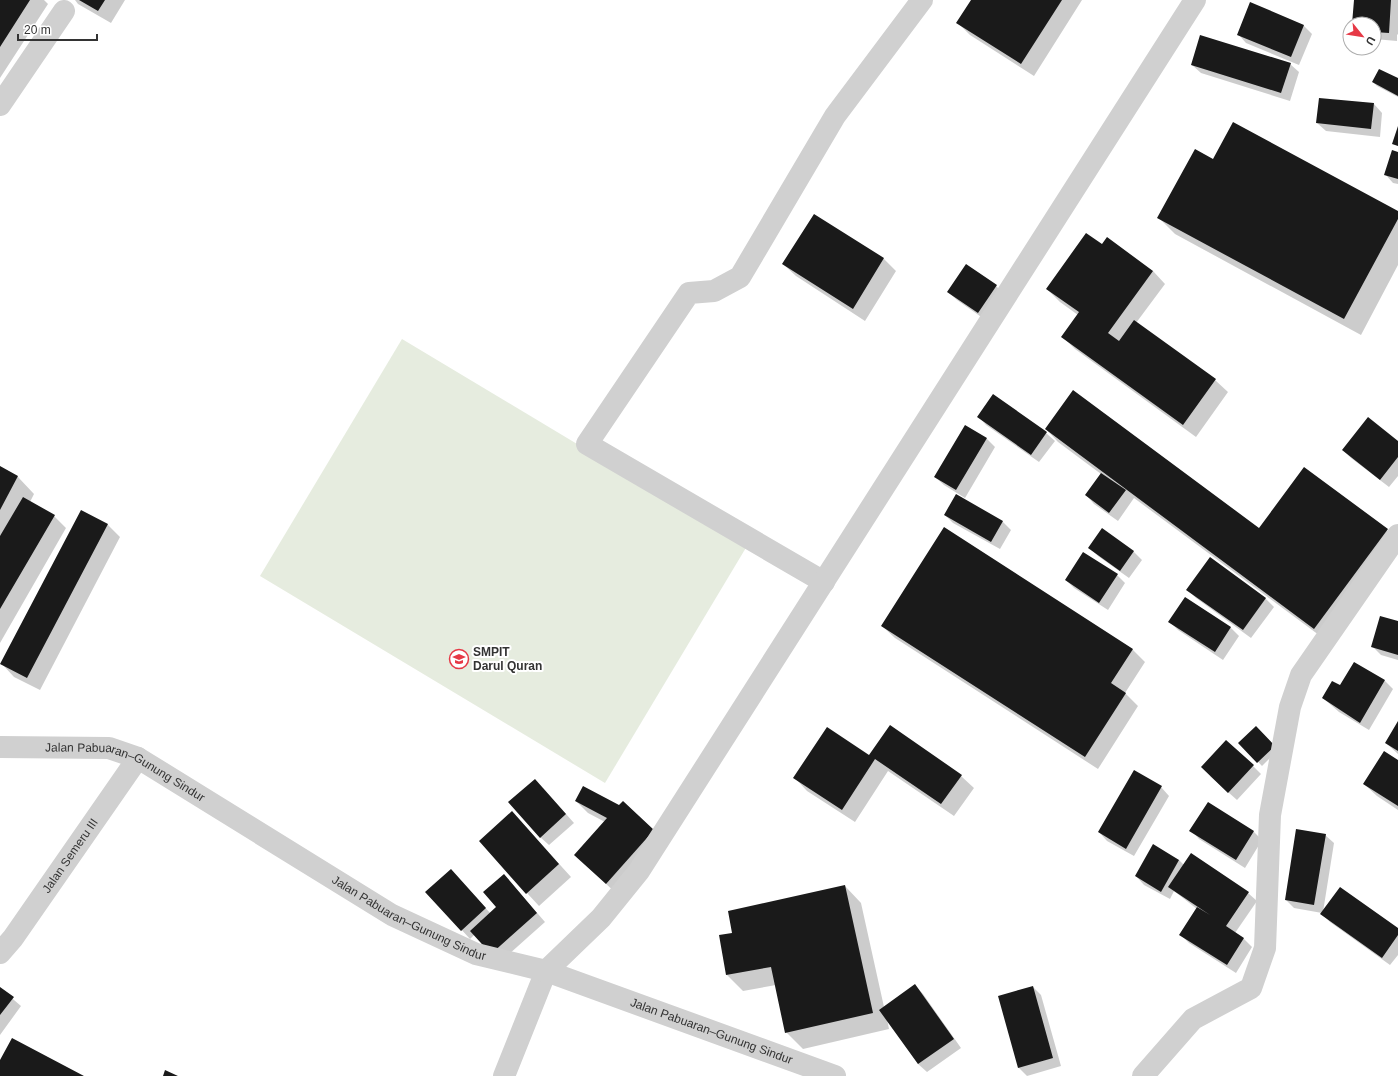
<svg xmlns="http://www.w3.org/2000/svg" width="1398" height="1076" viewBox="0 0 1398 1076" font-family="Arial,sans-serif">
<rect width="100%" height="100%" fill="#fff"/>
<path fill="#e6ecdf" d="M 402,339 L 747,546 L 605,783 L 260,576 Z"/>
<path fill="#0003" d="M 0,0 L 44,0 L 48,4 L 0,78 Z
M 75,0 L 125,0 L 111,23 L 78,4 Z
M 972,0 L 1082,0 L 1034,76 L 970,35 L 958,23 Z
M 1355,0 L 1398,0 L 1398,35 L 1397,34 L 1397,41 L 1374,39 L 1374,24 L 1353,24 Z
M 1304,26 L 1312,34 L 1299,65 L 1246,43 L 1238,34 Z
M 1290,64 L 1299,72 L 1290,101 L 1201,73 L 1192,65 Z
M 1398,80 L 1398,97 L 1377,86 L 1373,82 Z
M 1374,104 L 1382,113 L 1380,137 L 1326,131 L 1317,123 Z
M 1398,153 L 1398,184 L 1393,183 L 1385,174 Z
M 1214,160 L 1398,212 L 1398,265 L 1361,335 L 1175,234 L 1159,218 Z
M 814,215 L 884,259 L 896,271 L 865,321 L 796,276 L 783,264 Z
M 1102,245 L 1153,271 L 1165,284 L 1136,323 L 1215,380 L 1228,392 L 1196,437 L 1075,349 L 1063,337 L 1078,315 L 1060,302 L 1047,289 Z
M 996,286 L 1004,294 L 987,321 L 957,300 L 948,292 Z
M 978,416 L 1046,433 L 1055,441 L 1039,462 L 986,425 Z
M 966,426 L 987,439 L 995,447 L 965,498 L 944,485 L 935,477 Z
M 1046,429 L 1259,529 L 1387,530 L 1398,541 L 1327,641 L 1134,498 L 1118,521 L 1094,504 L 1086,495 L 1101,474 L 1058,442 Z
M 1398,442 L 1398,476 L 1389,487 L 1351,458 L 1343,450 Z
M 0,468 L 18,477 L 34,494 L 30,502 L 54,516 L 66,528 L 0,643 Z
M 82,511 L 108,525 L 120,537 L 40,690 L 14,677 L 2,664 Z
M 945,515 L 1002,521 L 1011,530 L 1000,549 L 953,523 Z
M 944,529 L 1133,650 L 1145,662 L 1125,693 L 1138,706 L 1098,769 L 895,638 L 882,626 Z
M 1090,548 L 1133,551 L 1142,560 L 1129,578 L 1098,556 Z
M 1117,575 L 1125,583 L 1108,610 L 1074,588 L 1066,580 Z
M 1188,590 L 1265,598 L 1274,607 L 1251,638 L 1196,598 Z
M 1185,598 L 1231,628 L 1239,636 L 1223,660 L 1178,630 L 1170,622 Z
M 1398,622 L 1398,660 L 1381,655 L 1373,647 Z
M 1354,663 L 1385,681 L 1393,689 L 1369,730 L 1339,712 L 1323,698 L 1341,687 Z
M 1398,723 L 1398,754 L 1386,743 Z
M 1240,743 L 1278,750 L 1262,766 Z
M 870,757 L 961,776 L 974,788 L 954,816 L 888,771 L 855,822 L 807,791 L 795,778 Z
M 1398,761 L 1398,810 L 1377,796 L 1364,784 Z
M 1253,766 L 1261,774 L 1237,800 L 1210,776 Z
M 1161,787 L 1169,796 L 1134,856 L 1107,841 L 1099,832 Z
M 543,788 L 574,823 L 549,845 L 540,837 Z
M 576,801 L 654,831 L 619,896 L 588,867 L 605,822 L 588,813 Z
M 1208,803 L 1254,832 L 1262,840 L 1245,868 L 1199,839 L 1191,830 Z
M 524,825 L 571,877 L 539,906 L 527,893 Z
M 1325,835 L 1334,843 L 1323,912 L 1398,929 L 1398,955 L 1390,965 L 1330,922 L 1322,914 L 1322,913 L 1294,908 L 1286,900 Z
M 1154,846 L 1179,860 L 1184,865 L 1191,854 L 1248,893 L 1257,901 L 1235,933 L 1244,939 L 1252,947 L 1236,973 L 1189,943 L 1181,935 L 1197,909 L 1174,891 L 1170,899 L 1144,885 L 1136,876 Z
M 459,879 L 491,914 L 497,907 L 512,884 L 545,922 L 500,962 L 475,934 L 470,939 L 427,892 Z
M 845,886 L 861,903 L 884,1007 L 915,985 L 923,994 L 961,1048 L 927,1072 L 918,1064 L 887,1019 L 889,1029 L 803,1049 L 786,1032 L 776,985 L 743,991 L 727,975 L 720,936 L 733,934 Z
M 1033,987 L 1041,995 L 1061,1066 L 1027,1076 L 1019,1068 Z
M 0,988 L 21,1006 L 0,1035 Z"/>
<path fill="#1a1a1a" d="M 0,0 L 30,0 L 0,47 Z
M 79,0 L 105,0 L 98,11 Z
M 971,0 L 1062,0 L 1021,64 L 956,23 Z
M 1354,0 L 1391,0 L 1389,33 L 1374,32 L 1374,24 L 1352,24 Z
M 1250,2 L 1304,25 L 1291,57 L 1237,35 Z
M 1200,35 L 1291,63 L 1281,93 L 1191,65 Z
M 1379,69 L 1398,78 L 1398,96 L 1372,82 Z
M 1319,98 L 1374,103 L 1371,129 L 1316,123 Z
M 1233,122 L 1398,211 L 1398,219 L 1344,319 L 1157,218 L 1195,149 L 1213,159 Z
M 1398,126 L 1398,146 L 1392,144 Z
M 1392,150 L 1398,152 L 1398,179 L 1384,175 Z
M 814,214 L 884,258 L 853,309 L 782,264 Z
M 1086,233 L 1102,244 L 1107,237 L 1153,271 L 1108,333 L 1119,341 L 1134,320 L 1216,379 L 1183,425 L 1061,337 L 1079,312 L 1046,289 Z
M 966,264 L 997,285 L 978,313 L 947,292 Z
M 1073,390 L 1259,528 L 1304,467 L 1388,529 L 1314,629 L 1045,429 Z
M 993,394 L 1047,432 L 1031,455 L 977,417 Z
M 1368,417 L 1398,441 L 1398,457 L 1380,480 L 1342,450 Z
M 965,425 L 987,438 L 956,490 L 934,477 Z
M 0,466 L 18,476 L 0,510 Z
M 1101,473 L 1126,490 L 1109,513 L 1085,495 Z
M 956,494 L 1003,521 L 991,542 L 944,515 Z
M 23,497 L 55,515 L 0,609 L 0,536 Z
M 81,510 L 108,524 L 27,678 L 0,664 Z
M 944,527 L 1133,649 L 1111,683 L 1126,693 L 1085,757 L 881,626 Z
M 1102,528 L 1134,551 L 1120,571 L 1088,548 Z
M 1083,552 L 1118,574 L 1099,603 L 1065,580 Z
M 1210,557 L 1266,598 L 1243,630 L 1186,590 Z
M 1185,597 L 1231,627 L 1215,652 L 1168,622 Z
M 1380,616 L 1398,621 L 1398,655 L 1371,647 Z
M 1354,662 L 1385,680 L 1360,723 L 1322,698 L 1332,681 L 1340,685 Z
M 1398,721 L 1398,751 L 1385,743 Z
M 890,725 L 962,775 L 941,804 L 875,759 L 842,810 L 793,778 L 827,727 L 869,755 Z
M 1256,726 L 1275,746 L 1257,763 L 1238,743 Z
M 1226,740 L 1254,765 L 1228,793 L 1201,767 Z
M 1384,751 L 1398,760 L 1398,806 L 1363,784 Z
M 1134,770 L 1162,786 L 1126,849 L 1098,832 Z
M 535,779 L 566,814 L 540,838 L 508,802 Z
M 583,786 L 619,805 L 623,801 L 654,830 L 606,884 L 574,855 L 607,818 L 575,801 Z
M 1208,802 L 1254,831 L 1236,860 L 1189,831 Z
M 512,811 L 559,864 L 526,894 L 479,841 Z
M 1296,829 L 1326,834 L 1314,905 L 1285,900 Z
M 1153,844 L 1179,860 L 1161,892 L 1135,876 Z
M 1191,853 L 1249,892 L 1226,926 L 1244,938 L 1227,965 L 1179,935 L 1197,907 L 1210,915 L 1168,887 Z
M 451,869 L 486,908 L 461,931 L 425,892 Z
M 504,874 L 537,913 L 491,954 L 470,931 L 496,907 L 483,892 Z
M 845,885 L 873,1013 L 785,1033 L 771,967 L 726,975 L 719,935 L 732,933 L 728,911 Z
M 1340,887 L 1398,928 L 1398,935 L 1382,958 L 1320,914 Z
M 915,984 L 954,1039 L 918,1064 L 879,1010 Z
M 1033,986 L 1053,1058 L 1018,1068 L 998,996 Z
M 0,987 L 14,997 L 0,1015 Z
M 12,1038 L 84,1076 L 0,1076 L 0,1060 Z
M 165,1070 L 178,1076 L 163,1076 Z"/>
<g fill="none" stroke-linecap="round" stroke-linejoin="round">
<g stroke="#d0d0d0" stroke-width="22">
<path d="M 0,105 L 64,11"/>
<path d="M 824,582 L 587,444 L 689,293 L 714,291 L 740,277 L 835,116 L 922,0"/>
<path id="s1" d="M 0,953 L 13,938 L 138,758"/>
<path d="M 504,1076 L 546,971 L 601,918 L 639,871 L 1195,0"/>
<path d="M 1143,1076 L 1193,1019 L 1251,988 L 1265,948 L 1270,815 L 1290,707 L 1301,675 L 1398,535"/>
</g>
<path stroke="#d0d0d0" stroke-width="22" id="s2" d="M 0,747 L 109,748 L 138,758 L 392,915 L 476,954 L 546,971 L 835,1076"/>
</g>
<defs>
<g id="school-ring" transform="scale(1)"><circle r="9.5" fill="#fff" stroke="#e63946" stroke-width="1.5"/><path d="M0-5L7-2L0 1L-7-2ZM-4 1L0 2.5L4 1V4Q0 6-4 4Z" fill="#e63946"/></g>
</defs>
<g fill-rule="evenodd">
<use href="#school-ring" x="459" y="659"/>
</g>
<g text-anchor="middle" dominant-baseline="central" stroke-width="4" stroke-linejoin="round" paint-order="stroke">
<g font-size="12" font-weight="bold" fill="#333" stroke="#fff" text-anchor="start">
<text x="473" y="652">SMPIT<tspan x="473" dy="14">Darul Quran</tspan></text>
</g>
<g font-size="12" fill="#333" stroke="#fff">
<text stroke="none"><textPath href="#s2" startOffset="131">Jalan Pabuaran–Gunung Sindur</textPath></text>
<text stroke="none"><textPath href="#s1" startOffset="120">Jalan Semeru III</textPath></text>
<text stroke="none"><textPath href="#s2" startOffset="455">Jalan Pabuaran–Gunung Sindur</textPath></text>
<text stroke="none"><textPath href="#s2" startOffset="779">Jalan Pabuaran–Gunung Sindur</textPath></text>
</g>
</g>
<g transform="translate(1362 36) rotate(120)"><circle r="19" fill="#ffffff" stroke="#adadad"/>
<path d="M0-3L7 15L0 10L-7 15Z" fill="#e63946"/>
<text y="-6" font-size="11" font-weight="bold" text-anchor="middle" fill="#333333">U</text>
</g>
<path d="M18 34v6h79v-6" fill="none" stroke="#333333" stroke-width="2"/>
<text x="24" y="34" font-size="12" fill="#333333" stroke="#ffffff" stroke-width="3" paint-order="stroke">20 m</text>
</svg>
